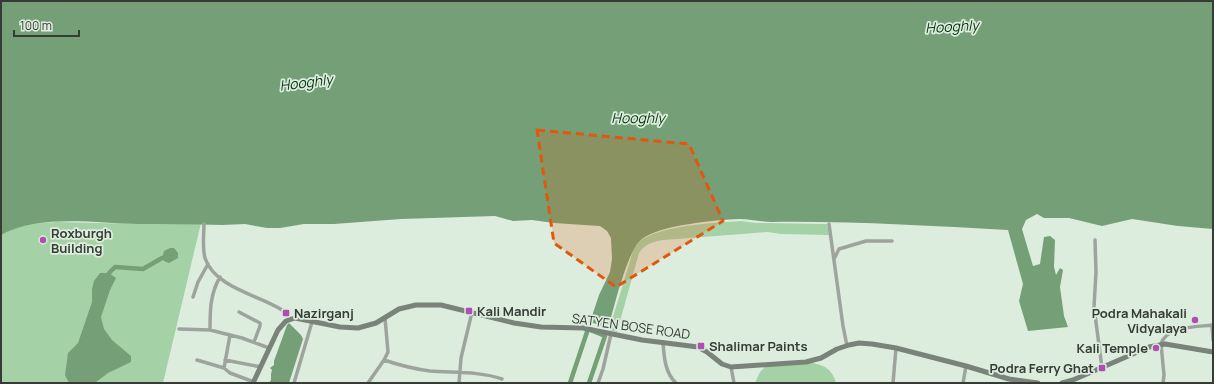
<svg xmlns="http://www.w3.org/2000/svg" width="1214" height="384" viewBox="0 0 1214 384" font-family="Manrope,sans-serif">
<rect width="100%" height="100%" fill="#ddeddd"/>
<path fill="#a5d1a7" d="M 741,221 L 756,223 L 827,224 L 829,235 L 781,234 L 768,232 L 664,240 C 654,241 645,244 639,253 L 617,332 L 609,330 L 633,251 C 635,248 637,244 640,241 C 661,225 714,223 741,221 Z
M 57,222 L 139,224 L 201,223 L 163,383 L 1,383 L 1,235 C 20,224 36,223 57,222 Z
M 806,362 C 821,364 832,367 836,383 L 755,383 L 760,372 L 765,367 Z"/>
<path fill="#75a077" d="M 1,1 L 1213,1 L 1213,229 L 1178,226 L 1132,219 L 1102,226 L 1069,218 L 1044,218 L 1037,214 L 1026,220 L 1022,229 L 1033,266 L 1040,264 L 1044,237 L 1050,236 L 1055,240 L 1054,267 L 1056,275 L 1060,268 L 1063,270 L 1060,287 L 1064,316 L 1068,327 L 1028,331 L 1019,301 L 1023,284 L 1008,230 C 929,226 851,221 772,222 C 761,222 750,219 739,219 C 716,220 660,225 642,239 C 627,250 614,309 608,328 L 590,322 L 599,295 L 610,272 L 612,259 L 611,238 L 607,231 L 600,226 L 554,223 L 532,220 L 513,221 L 495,216 L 401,219 L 334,224 L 304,224 L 280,228 L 267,228 L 245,224 L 222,225 C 194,224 165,224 137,224 C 95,223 38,214 1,235 Z
M 170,248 L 174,248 L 178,253 L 178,258 L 169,263 L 164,261 L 162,258 L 164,251 Z
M 100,273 L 109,273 L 116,278 L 110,290 L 101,317 L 104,329 L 112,340 L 131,356 L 131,362 L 108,373 L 95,383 L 69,383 L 65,375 L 68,353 L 78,343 L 92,302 L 92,289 L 94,281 Z
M 289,323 L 301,335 L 303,339 L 289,383 L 269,383 L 271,380 L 271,374 L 272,370 L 270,368 L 274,365 L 274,361 L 287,325 Z"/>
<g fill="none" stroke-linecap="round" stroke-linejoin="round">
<path stroke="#75a077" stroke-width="4.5" d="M 109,273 L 115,267 L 143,269 L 162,258
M 570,383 L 588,329 L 605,336 L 589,383"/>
<path stroke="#9da49d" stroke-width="3.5" d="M 204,224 C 204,235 202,247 205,258 C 215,288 259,295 282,310 C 285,312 288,316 291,319
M 829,224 L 843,326 L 847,346
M 1095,240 L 1096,272 L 1094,307 L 1102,368
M 834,259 L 839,249 L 866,241 L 892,241
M 193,297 L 198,282 L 208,264
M 239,312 L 260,323 L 260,326 L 254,342
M 1213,325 L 1212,325 L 1213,340
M 179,329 L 210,330 L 242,338 L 269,348
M 210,330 C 210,311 210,294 220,277
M 230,335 L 224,368 L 230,373 L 254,382
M 663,342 C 664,357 665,373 676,383
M 197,360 L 224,368
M 225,360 L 261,367
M 384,360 C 399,365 414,369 430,371 C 453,373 479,371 502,379
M 731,367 L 734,383
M 294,383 L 312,322
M 368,383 L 384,360 L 388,352 L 385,318
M 459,383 L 461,358 L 472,312
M 598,383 L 603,369 L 611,334
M 893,383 L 896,348
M 963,383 L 966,366
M 1163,383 L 1164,375 L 1161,344 C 1166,326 1197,327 1212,325"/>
<path stroke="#798379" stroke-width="5" d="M 253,383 L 278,330 L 286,321 L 295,318 L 340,327 L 358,328 L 376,323 L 399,309 L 416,305 L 441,305 L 514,323 L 541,327 L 583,328 L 642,340 L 698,347 L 707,352 L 722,364 L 731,367 L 806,362 L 821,358 L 837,349 L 849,345 L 859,343 L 872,344 L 896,348 L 966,366 L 1009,379 L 1038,383
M 1062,383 L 1073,380 L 1149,347 L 1165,344 L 1213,352"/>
</g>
<path fill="#df580e" fill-opacity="0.2" stroke="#df580e" stroke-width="3" stroke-dasharray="8 5" stroke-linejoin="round" d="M 537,130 L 689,144 L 723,221 L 616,287 L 554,243 Z"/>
<g fill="#af4db3" stroke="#ddeddd" stroke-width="1.5">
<circle cx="43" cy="240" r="4"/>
<rect x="465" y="307" width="8" height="8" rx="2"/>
<rect x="282" y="309" width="8" height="8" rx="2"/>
<circle cx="1195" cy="320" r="4"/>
<rect x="697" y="342" width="8" height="8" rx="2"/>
<circle cx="1156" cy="348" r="4"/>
<rect x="1098" y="364" width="8" height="8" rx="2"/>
</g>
<g text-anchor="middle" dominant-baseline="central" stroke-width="3.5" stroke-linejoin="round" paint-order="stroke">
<g font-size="13" font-weight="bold" fill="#353b35" stroke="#ddeddd" text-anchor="start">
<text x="51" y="233">Roxburgh<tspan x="51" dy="15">Building</tspan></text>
<text x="477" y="311">Kali Mandir</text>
<text x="294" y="313">Nazirganj</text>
<text x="1187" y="313" text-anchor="end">Podra Mahakali<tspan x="1187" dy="15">Vidyalaya</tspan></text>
<text x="709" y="346">Shalimar Paints</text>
<text x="1148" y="348" text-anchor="end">Kali Temple</text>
<text x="1094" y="368" text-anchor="end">Podra Ferry Ghat</text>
</g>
<g font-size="13" fill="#353b35" stroke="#ddeddd">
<text transform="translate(631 326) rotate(8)">SATYEN BOSE ROAD</text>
</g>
<g font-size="14" font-style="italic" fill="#03360d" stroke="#ddeddd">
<text transform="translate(952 26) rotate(-3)">Hooghly</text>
<text transform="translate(306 82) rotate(-7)">Hooghly</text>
<text x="638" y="117">Hooghly</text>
</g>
</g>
<rect width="1214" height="384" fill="none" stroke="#353b35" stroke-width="4"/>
<path d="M14 30v6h65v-6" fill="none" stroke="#353b35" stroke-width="2"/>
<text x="20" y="30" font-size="12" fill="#353b35" stroke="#ddeddd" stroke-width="3" paint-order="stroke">100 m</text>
</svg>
